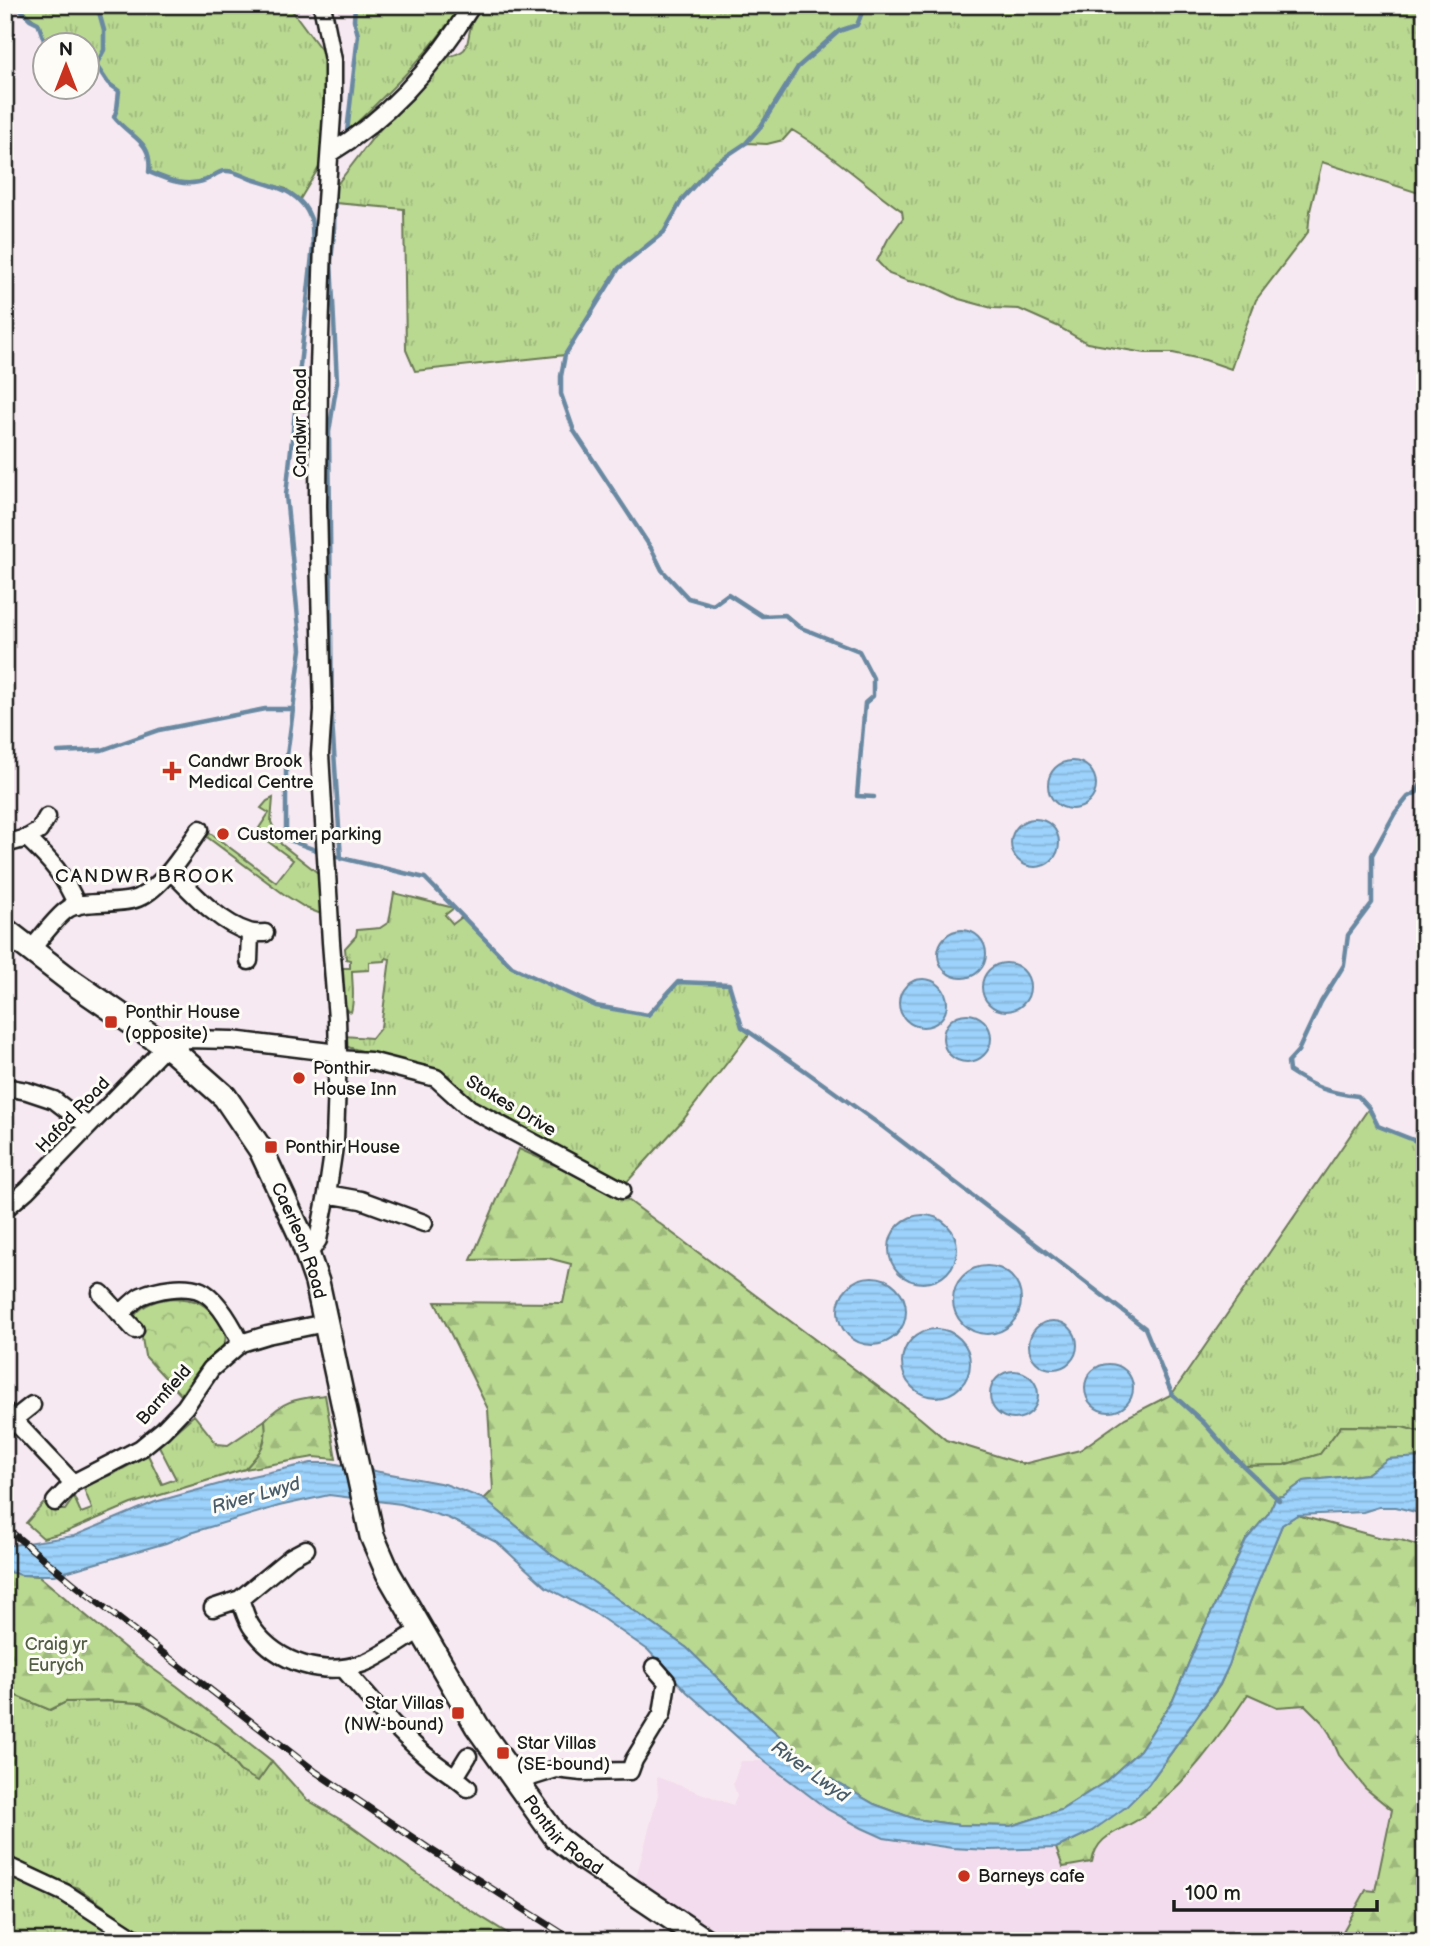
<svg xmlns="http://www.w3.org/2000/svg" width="1430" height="1946" viewBox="0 0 1430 1946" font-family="'Balsamiq Sans',sans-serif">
<defs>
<pattern id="grass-tufts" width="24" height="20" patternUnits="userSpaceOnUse" patternTransform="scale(1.75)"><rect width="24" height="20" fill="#b9d890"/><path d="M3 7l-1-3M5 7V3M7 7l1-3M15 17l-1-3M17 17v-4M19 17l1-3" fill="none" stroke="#9eb97c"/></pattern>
<pattern id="forest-firs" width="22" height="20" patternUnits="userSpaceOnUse" patternTransform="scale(1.75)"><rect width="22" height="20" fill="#b9d890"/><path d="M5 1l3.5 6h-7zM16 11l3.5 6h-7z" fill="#9eb97c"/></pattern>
<pattern id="park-crowns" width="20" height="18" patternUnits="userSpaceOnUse" patternTransform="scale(1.75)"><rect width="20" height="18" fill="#b9d890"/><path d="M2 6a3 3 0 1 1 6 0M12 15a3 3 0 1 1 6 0" fill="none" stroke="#9eb97c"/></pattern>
<pattern id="water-rules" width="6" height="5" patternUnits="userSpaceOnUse" patternTransform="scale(1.75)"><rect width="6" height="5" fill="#9cd2fb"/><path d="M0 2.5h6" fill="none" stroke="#86b4d7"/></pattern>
</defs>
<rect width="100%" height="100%" fill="#f7e9f1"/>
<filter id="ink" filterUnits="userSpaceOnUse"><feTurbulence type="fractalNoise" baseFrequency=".0143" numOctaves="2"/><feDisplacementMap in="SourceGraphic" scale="14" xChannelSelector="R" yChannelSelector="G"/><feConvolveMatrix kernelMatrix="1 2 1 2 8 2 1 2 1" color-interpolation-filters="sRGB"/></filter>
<g filter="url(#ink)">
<path fill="#f2dced" d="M 1248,1694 L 1277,1707 L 1305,1705 L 1322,1722 L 1330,1734 L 1339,1755 L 1365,1788 L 1392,1810 L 1375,1892 L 1341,1935 L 1349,1941 L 731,1941 L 636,1878 L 658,1795 L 657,1777 L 733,1805 L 737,1795 L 733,1784 L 741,1761 L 764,1761 L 827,1809 L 884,1838 L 952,1848 L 988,1850 L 1056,1848 L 1063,1867 L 1094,1849 L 1107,1836 L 1141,1817 L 1168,1794 L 1228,1724 Z"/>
<path fill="url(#grass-tufts)" stroke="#6a7a56" stroke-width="2" d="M 16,5 L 288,5 L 325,55 L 321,164 L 299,201 L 286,189 L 245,177 L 233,171 L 222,171 L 210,179 L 197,183 L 180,183 L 149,172 C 153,140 130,138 114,117 L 117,109 L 119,91 L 108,83 L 96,65 L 88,62 L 88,46 L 46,45 L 38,23 Z
M 355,5 L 461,5 C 430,53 388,93 347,132 L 358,35 L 354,20 Z
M 483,5 L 1425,5 L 1425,195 L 1322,162 L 1310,211 L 1308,232 L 1256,300 L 1241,339 L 1231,369 L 1205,360 L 1173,353 L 1145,353 L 1087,343 L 1057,326 L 1019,309 L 992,308 L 959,299 L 928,284 L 908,281 L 889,274 L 877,261 L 888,239 L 903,218 L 902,211 C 865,185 831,153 792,130 L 783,140 L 767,144 L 746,143 L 713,165 L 683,198 L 664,232 L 619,268 L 565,355 L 415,371 L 406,350 L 404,209 L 335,203 L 335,187 L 375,135 L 445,58 C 472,50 465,48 471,26 C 473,19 479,12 483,5 Z
M 273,798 L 271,822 L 281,844 L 318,873 L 321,914 L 306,908 L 285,895 L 207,837 L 210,833 L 276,882 L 293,860 L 259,835 L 262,830 L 259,828 L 269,813 L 261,808 L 267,801 Z
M 394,893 L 454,908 L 445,915 L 453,924 L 462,917 L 512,967 L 596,1006 L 647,1015 L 678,982 L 729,984 L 742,1027 L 750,1033 L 683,1120 L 627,1182 L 600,1171 L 469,1101 L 448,1075 L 344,1046 L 344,1036 L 372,1038 L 381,1027 L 390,959 L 386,958 L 385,961 L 369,962 L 369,970 L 352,971 C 352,984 355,999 351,1012 L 348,1011 L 344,1001 L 343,968 L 350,968 L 350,960 L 346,959 L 345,948 L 356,936 L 357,930 L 380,928 L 389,922 Z
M 1369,1108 L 1378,1126 L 1416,1141 L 1425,1163 L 1425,1433 L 1402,1427 L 1341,1426 L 1320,1454 L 1284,1465 L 1244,1466 L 1204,1423 L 1172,1394 Z
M 194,1415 L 217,1444 L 228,1445 L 265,1420 L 266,1431 L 261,1452 L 245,1469 L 131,1504 L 66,1532 L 43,1538 L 26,1523 L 43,1504 L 48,1504 L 54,1510 L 65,1510 L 74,1497 L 81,1513 L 92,1509 L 83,1486 L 115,1473 L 148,1455 L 162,1484 L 176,1479 L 159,1446 Z
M 5,1691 L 50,1710 L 66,1702 L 107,1701 L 141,1703 L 219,1746 L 240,1771 L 258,1780 L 272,1761 L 306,1799 L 348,1824 L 454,1900 L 520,1941 L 153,1941 L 78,1888 L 5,1860 Z
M 5,1872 L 66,1902 L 126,1941 L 5,1941 Z"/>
<path fill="url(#forest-firs)" stroke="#6a7a56" stroke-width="2" d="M 519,1149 L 620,1194 L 920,1418 L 946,1440 L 1023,1464 L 1080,1450 L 1125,1418 L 1172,1394 L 1204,1423 L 1244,1466 L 1284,1465 L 1320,1454 L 1341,1426 L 1402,1427 L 1425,1433 L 1425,1457 L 1388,1459 L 1367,1474 L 1304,1481 L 1283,1496 L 1276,1497 L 1268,1514 L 1246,1540 L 1201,1634 L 1173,1700 L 1140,1750 L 1105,1782 L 1061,1810 L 1011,1826 L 959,1825 L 915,1819 L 874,1804 L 819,1772 L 740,1700 L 687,1648 L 589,1579 L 549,1553 L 484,1499 L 493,1490 L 488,1409 L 435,1302 L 563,1303 L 571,1264 L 548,1258 L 471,1260 Z
M 325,1395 L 336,1459 L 314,1457 L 245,1469 C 261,1452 268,1443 265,1420 C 284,1399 298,1399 325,1395 Z
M 1297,1515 L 1382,1538 L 1401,1540 L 1425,1548 L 1425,1838 L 1420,1893 L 1425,1917 L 1425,1941 L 1349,1941 L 1341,1935 L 1366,1890 L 1375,1891 L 1392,1810 L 1365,1788 L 1339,1755 L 1330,1734 L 1322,1722 L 1305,1705 L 1277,1707 L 1248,1694 C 1218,1739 1186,1785 1142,1817 C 1121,1832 1097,1833 1092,1862 L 1063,1867 L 1056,1848 L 1092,1831 L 1148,1785 L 1220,1685 L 1229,1665 L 1250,1602 L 1282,1525 Z
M 5,1571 L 22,1575 L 39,1576 L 132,1654 L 177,1686 L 272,1761 L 258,1781 L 240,1771 L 219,1746 L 141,1703 L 107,1701 L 66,1702 L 50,1710 L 5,1691 Z"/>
<path fill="url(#park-crowns)" stroke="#6a7a56" stroke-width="2" d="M 173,1298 C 182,1299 192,1299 200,1303 C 211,1309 231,1330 224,1344 C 221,1349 213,1354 208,1359 C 198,1370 189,1382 181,1395 L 145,1356 L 141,1332 L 135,1315 C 144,1303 158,1300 173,1298 Z"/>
<path fill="url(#water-rules)" stroke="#6989a2" stroke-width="2" d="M1048 785a24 24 0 1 1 48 0a24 24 0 1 1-48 0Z
M1011 843a24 24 0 1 1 48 0a24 24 0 1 1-48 0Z
M938 954a24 24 0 1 1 48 0a24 24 0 1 1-48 0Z
M982 987a24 24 0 1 1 48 0a24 24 0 1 1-48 0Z
M899 1003a24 24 0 1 1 48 0a24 24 0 1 1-48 0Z
M943 1038a24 24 0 1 1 48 0a24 24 0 1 1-48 0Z
M889 1249a34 34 0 1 1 68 0a34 34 0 1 1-68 0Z
M953 1300a34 34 0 1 1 68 0a34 34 0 1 1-68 0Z
M838 1311a34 34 0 1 1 68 0a34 34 0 1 1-68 0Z
M1029 1345a24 24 0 1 1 48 0a24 24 0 1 1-48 0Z
M902 1363a34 34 0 1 1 68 0a34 34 0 1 1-68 0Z
M1085 1388a24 24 0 1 1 48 0a24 24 0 1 1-48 0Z
M990 1395a24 24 0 1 1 48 0a24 24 0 1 1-48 0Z
M 1425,1457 L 1425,1517 L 1419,1513 L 1396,1507 L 1379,1507 L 1363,1512 L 1297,1515 L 1282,1525 L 1250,1602 L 1229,1665 L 1220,1684 L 1148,1785 L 1126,1807 L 1092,1831 L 1056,1848 L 988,1850 L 952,1848 L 884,1838 L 862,1828 L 827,1809 L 764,1761 L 687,1692 L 648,1650 L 596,1614 L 546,1587 L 498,1543 L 448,1518 L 401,1504 L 329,1495 L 279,1506 L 190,1533 L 166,1543 L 55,1575 L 22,1575 L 5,1571 L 5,1546 L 74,1536 L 155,1502 L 234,1480 L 311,1463 L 331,1463 L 445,1484 L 484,1499 L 549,1553 L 589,1579 L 687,1648 L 740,1700 L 819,1772 L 874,1804 L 915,1819 L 959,1825 L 1011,1826 L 1061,1810 L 1105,1782 L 1140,1750 L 1173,1700 L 1201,1634 L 1246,1540 L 1268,1514 L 1276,1497 L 1283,1496 L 1304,1481 L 1367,1474 L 1388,1459 Z"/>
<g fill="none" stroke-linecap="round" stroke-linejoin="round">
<path stroke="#6989a2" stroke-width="4.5" d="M 16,5 L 30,19 L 38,23 L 46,46
M 865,5 L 857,25 L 839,31 L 798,67 L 761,126 L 746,143 L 713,165 L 683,198 L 664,232 L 619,268 L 565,355 L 561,376 L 561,394 L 574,431 L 651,548 L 662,570 L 688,598 L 713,605 L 728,594 L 762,616 L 785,615 L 799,627 L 859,651 L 873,678 L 873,696 L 865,703 L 857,796 L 874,797
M 88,62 L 96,65 L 108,83 L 119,91 L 117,109 L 114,117 C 130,138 153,140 149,172 C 168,180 186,188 206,180 C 213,177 218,171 225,171 C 234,170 242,176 251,179 C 276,187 300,190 311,219 C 313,227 312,238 313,246 L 286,495 L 301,649 L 286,763 L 286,839 L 321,852
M 96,65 L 104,50 L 104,30 L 97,5
M 347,132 L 358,35 L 354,20 L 355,5
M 335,187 L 334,232 L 331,261 L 337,382 L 329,432 L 332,721 L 341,859
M 58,752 L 102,750 L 159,730 L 265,709 L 293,709
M 1425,776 L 1417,792 L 1408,797 L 1395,813 L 1372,855 L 1372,903 L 1348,935 L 1344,965 L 1321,1002 L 1298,1051 L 1288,1062 L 1289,1071 C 1313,1087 1329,1093 1358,1096 L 1369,1108 L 1378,1126 L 1416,1141 L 1425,1163
M 329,855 L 425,878 L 512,967 L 596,1006 L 648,1015 L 678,982 L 729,984 L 742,1027 L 804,1070 L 883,1127 L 1145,1328 L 1172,1394 L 1204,1423 L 1234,1457 L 1279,1500"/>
<g stroke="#1c1c1c" stroke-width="21">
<path id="minor" d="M 330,153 C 389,118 436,63 472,5
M 27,838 L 39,831 L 47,817
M 5,844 L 27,838 C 50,860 65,876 77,906
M 171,871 C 192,892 219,923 249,932 C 254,934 260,933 265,933
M 31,950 C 39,940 58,915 68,909 C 82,899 119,906 138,898 C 162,888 185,851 200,829
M 249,961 L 250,933
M 173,1051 L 178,1044 L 186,1039 L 232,1040 L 338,1053
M 338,1059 L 370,1061 L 436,1078 L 469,1108 L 622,1190
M 5,1087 L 27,1091 L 54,1100 L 88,1126
M 327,1194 L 361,1200 L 424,1223
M 5,1209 L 27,1190 L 166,1046
M 308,1255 L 318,1240 L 327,1194 L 335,1140 L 338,1053 L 337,1019 L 331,942 L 320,754 L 323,710 L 318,506 L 319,368 L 323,244 L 333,101 L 333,60 L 322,5
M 101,1293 L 135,1330
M 120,1314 C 127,1308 134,1300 141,1296 C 157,1289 184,1284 201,1291 C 217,1298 233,1327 241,1343
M 5,1411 L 73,1483 L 141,1448 L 163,1430 L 185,1407 L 211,1369 L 241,1343 L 267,1335 L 325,1323
M 13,1420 L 32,1405
M 55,1502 L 73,1483
M 306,1549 L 291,1557 L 240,1599 C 244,1609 246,1620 253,1629 C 279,1664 323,1677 364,1663 C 379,1658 405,1639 420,1630
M 213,1608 L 240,1599
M 343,1668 C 369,1698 395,1729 425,1755 C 439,1767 455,1776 468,1788
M 455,1777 L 468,1756
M 515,1782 L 556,1769 L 582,1772 L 630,1771 L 634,1760 L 662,1714 L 667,1682 L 654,1667
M 5,1865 L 65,1893 L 139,1941"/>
</g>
<g stroke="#1c1c1c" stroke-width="28">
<g id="secondary">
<path id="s1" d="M 5,930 L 71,981 L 173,1051 L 225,1097 L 261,1150 L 301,1236 L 317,1282 L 372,1536 L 388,1573 L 477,1726 L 556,1837 L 584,1859 L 706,1941"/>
</g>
</g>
<use href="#minor" stroke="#fdfcf7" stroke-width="16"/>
<use href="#secondary" stroke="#fdfcf7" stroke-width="23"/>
<g stroke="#1c1c1c" stroke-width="7">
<path id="rail" d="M 5,1527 L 73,1583 L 316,1772 L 428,1848 L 574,1941"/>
</g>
<use href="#rail" stroke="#fdfcf7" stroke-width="4.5" stroke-dasharray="13" stroke-linecap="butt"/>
</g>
</g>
<g fill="#c8321e" stroke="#fdfcf7" stroke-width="2.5">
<path d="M168.5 760.5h7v7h7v7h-7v7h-7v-7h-7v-7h7z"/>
<circle cx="223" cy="834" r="7"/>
<rect x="104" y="1015" width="14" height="14" rx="3.5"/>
<circle cx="299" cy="1078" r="7"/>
<rect x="264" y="1140" width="14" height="14" rx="3.5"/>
<rect x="451" y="1706" width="14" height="14" rx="3.5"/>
<rect x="496" y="1746" width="14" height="14" rx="3.5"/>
<circle cx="964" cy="1876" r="7"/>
</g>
<g text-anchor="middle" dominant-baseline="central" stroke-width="6" stroke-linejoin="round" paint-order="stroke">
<g font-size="18" fill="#1c1c1c" stroke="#fdfcf7">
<text transform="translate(300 423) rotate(-90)">Candwr Road</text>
<text transform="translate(511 1106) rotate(31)">Stokes Drive</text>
<text transform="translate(73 1115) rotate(-46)">Hafod Road</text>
<text stroke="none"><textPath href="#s1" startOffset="439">Caerleon Road</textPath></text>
<text transform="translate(164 1395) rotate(-49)">Barnfield</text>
<text stroke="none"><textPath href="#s1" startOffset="1101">Ponthir Road</textPath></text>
</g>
<g font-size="18" fill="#1c1c1c" stroke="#fdfcf7" text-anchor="start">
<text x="188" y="761">Candwr Brook<tspan x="188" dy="21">Medical Centre</tspan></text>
<text x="237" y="834">Customer parking</text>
<text x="125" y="1012">Ponthir House<tspan x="125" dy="21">(opposite)</tspan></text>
<text x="313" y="1068">Ponthir<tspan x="313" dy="21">House Inn</tspan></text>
<text x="285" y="1147">Ponthir House</text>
<text x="444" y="1703" text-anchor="end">Star Villas<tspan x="444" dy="21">(NW-bound)</tspan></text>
<text x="517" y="1743">Star Villas<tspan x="517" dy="21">(SE-bound)</tspan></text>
<text x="978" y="1876">Barneys cafe</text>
</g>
<g font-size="18" fill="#535e45" stroke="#fdfcf7">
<text x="56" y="1644">Craig yr<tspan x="56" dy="21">Eurych</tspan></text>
</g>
<g font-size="19" letter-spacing="2" fill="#1c1c1c" stroke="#fdfcf7">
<text x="145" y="876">CANDWR BROOK</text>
</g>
<g font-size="19" font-style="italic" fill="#495c6a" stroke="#fdfcf7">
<text transform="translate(256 1496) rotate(-16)">River Lwyd</text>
<text transform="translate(810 1772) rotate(36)">River Lwyd</text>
</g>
</g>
<rect width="1430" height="1946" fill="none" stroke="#fdfcf7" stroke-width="28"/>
<rect x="14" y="14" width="1402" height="1918" fill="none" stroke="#1c1c1c" stroke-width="2.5" filter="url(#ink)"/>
<g transform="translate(66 66)"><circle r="33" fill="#fdfcf7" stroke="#a3a29f" stroke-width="2"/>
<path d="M0-5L12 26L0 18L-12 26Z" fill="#c8321e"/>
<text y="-10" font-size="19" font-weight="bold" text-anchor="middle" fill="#1c1c1c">N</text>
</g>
<path d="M1174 1900v10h203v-10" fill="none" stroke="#1c1c1c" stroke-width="3.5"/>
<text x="1185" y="1900" font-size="21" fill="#1c1c1c" stroke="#fdfcf7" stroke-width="5" paint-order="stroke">100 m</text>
</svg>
